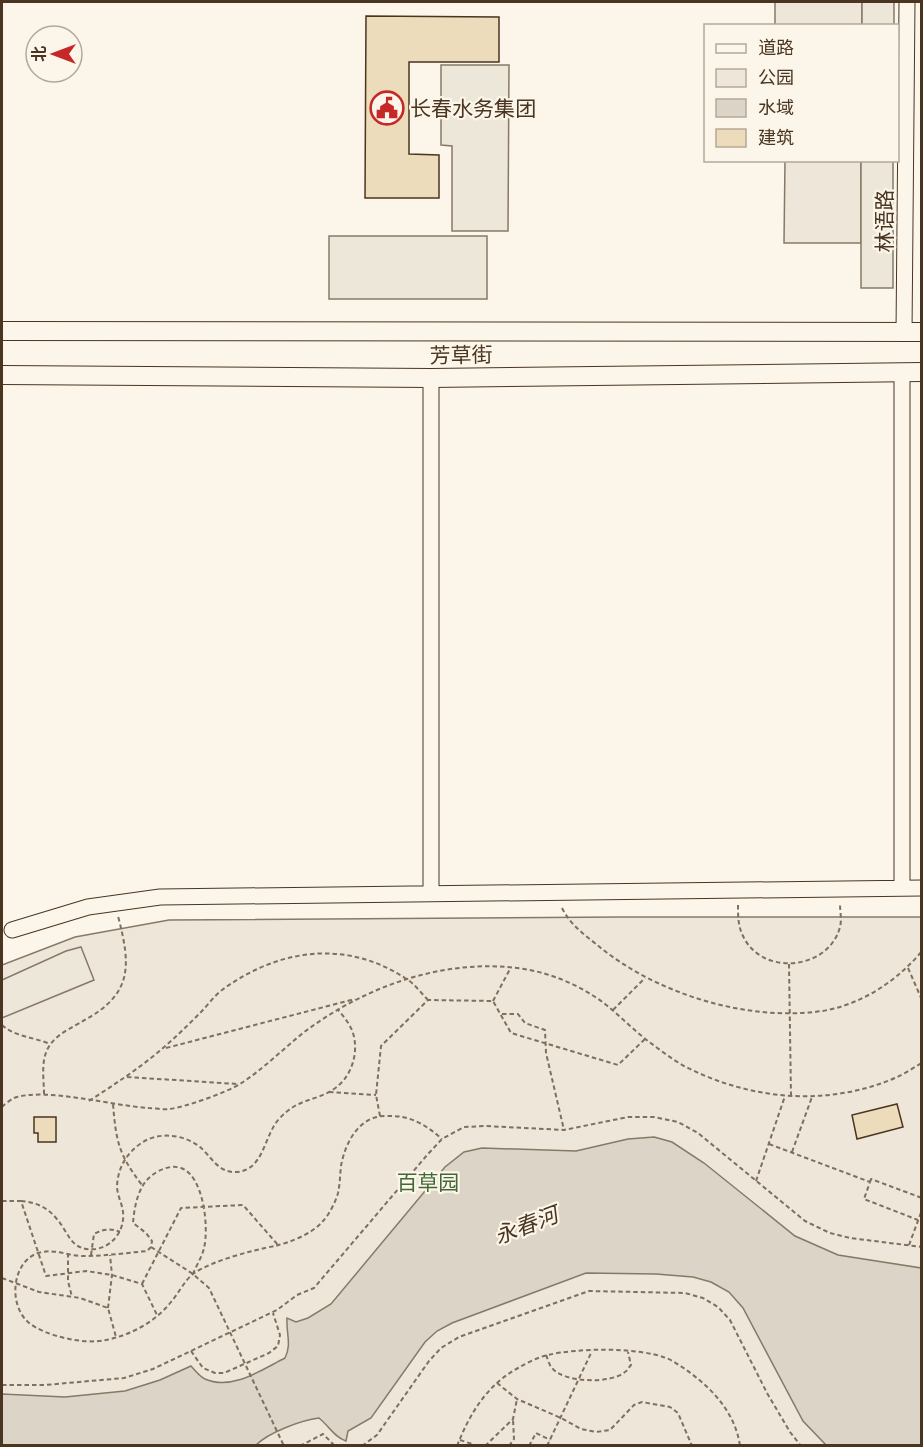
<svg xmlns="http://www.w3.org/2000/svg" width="923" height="1447" viewBox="0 0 923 1447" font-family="'PT Sans Narrow','Noto Sans SC',sans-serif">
<rect width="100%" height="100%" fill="#fbf6e9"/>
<path fill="#ede6d9" stroke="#887966" stroke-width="1.5" d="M 775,2 L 862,2 L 862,25 L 775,25 Z
M 785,161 L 861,161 L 861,243 L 784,243 Z
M 621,917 L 921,917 L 921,1445 L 2,1446 L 2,965 L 75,937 L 169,920 Z"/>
<path fill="#ede7d9" stroke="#887966" stroke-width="1.5" d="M 862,2 L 894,2 L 894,25 L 862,25 Z
M 441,65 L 509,65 L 508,231 L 452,231 L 452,146 L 441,145 Z
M 861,161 L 893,161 L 893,288 L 861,288 Z
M 329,236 L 487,236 L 487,299 L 329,299 Z
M 81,947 L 94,980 L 2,1018 L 2,980 L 66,951 Z"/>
<path fill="#dcd4c6" stroke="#887966" stroke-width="1.5" d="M 654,1137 L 672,1142 L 704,1163 L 795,1236 L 838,1255 L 921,1268 L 921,1445 L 826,1445 L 803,1421 L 743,1308 L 729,1292 L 711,1282 L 693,1277 L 656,1274 L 586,1273 L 452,1323 L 437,1331 L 425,1342 L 371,1418 L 348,1431 L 346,1441 C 334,1437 329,1426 319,1418 C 301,1420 268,1433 256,1445 L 2,1445 L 2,1394 L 65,1397 L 125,1391 L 160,1380 L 191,1366 C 195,1370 199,1376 205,1379 C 232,1391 261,1370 285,1358 C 292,1344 286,1334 287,1318 L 296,1322 L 308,1318 L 331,1304 L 445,1167 L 464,1152 L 482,1148 L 576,1151 L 628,1139 Z"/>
<path fill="#ecdcbc" stroke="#4a3520" stroke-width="1.5" d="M 366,16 L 499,17 L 499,62 L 409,62 L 409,154 L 439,155 L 439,198 L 365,198 Z
M 897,1104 L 903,1127 L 857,1139 L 852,1115 Z
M 34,1117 L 56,1117 L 56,1142 L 38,1142 L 38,1133 L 34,1133 Z"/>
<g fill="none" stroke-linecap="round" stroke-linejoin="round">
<g stroke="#4a3520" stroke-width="17">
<path id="tertiary" d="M 904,333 L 907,2
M 902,888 L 902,372
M 431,893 L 431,378
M 12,930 L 88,907 L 160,897 L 922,888"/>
</g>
<g stroke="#4a3520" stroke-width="20">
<path id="secondary" d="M 2,331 L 922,332
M 2,375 L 431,378 L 922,372"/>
</g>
<path stroke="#7f6f5c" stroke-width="2" stroke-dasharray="4.5 3" stroke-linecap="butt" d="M 738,905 C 738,916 738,926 743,936 C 762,977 829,970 840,927 C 842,920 840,911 840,904
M 562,908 C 570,924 582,933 596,944 C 654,993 746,1022 822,1011 C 861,1005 897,981 922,951
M 789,964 L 791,1096
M 908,968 L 922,1000
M 493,1001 L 510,969
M 613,1010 L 645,978
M 502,1014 L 518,1014 L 525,1023 L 545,1030 L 546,1053 L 564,1130
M 2,1025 C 15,1037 34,1037 50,1044
M 166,1048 L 355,999
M 127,1077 L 238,1084
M 329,1092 L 376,1095
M 44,1094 C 44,1078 40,1059 50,1045 C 57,1034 73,1027 83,1021 C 133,994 131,966 118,916
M 89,1101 C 115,1084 140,1068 163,1048 C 176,1037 188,1025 200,1013 C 207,1006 214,996 222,990 C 278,949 345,939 405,978 C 414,983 421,993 428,1000
M 113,1104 C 116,1142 119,1155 142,1185
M 2,1107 C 5,1104 10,1100 14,1098 C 45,1087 113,1106 149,1108 C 155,1108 163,1110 169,1109 C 186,1107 225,1093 240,1084 C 262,1070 282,1050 303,1033 C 365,986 446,957 524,969 C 555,974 586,988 610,1008 C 623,1019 635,1031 648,1041 C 660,1050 673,1060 686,1067 C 751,1100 827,1107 895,1078 C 904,1074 913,1068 922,1063
M 380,1116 L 376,1095 L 381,1046 L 428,1000 L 493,1001 L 511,1033 L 618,1065 L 645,1039
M 769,1144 L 870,1182 L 864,1199 L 918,1220
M 792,1152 L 812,1097
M 756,1181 L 785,1096
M 870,1182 L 871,1179 L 922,1198
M 2,1201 L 21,1201 L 46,1276 L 86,1271 L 112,1275 L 142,1284 L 157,1315
M 909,1245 L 922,1210
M 151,1247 L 193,1274 L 209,1288 L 284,1446
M 68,1253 L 68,1281 L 72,1297
M 91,1255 L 94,1234 C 103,1229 110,1228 120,1232
M 193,1274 C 196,1266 202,1257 204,1248 C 209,1228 204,1176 181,1168 C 167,1163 148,1175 142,1187 C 136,1198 134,1211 133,1223 L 146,1233 L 152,1241 L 151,1247 L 147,1251 C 126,1253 104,1256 83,1256 C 68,1256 54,1248 38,1253 C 12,1262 8,1304 28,1322 C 44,1336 85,1345 106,1340 C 131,1335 155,1322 171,1302 C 178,1294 185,1280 193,1274 C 211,1261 253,1250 275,1246 C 291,1242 312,1234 323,1221 C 329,1215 336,1201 338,1193 C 340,1184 340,1175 341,1166 C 345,1143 359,1116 385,1116 C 409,1115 424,1123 442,1139
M 2,1278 L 39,1292 L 80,1298 L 108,1308 L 116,1337
M 142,1284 L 181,1208 L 243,1205 L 278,1245
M 108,1308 L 112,1275 L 110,1255
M 191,1351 L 203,1368 L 215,1373 L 224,1373 L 269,1353 L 278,1346 L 280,1335 L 273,1313
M 546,1355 C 548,1359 549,1365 552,1368 C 564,1383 611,1384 625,1372 C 628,1370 629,1367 631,1365 L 628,1352
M 497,1383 L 517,1399 L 561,1418 L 581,1429 L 596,1432 L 610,1430 L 634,1405 L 642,1402 L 670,1407 L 678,1413 L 692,1446
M 2,1385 L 45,1385 L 124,1378 L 153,1369 L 277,1310 L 297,1295 L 314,1288 L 428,1154 L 442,1139 L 464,1127 L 486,1126 L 564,1130 L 628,1117 L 654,1117 L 678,1122 L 698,1133 L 805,1221 L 830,1233 L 850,1238 L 922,1247
M 460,1440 L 478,1446
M 300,1446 L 323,1434 L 335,1446
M 362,1446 L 377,1435 L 429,1361 L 441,1348 L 459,1337 L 589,1291 L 685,1293 L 703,1298 L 718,1307 L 730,1320 L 767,1393 L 790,1432 L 801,1446
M 457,1446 C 470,1413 487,1385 518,1368 C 527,1363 538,1357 548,1355 C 577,1348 638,1347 666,1358 C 672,1360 677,1364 682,1367 C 710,1386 735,1411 740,1446
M 485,1446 L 513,1419 L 517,1399
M 509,1446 L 514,1439 L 513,1419
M 529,1446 L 536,1433 L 550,1440
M 547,1446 L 592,1351"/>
<use href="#tertiary" stroke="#fbf6e9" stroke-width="15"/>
<use href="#secondary" stroke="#fbf6e9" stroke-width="18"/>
<path stroke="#7f6f5c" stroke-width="2" stroke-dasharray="4.5 3" stroke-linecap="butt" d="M 21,1201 C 35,1202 47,1207 56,1218 C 69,1232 70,1252 96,1249 C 114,1246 125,1229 123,1212 C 122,1203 117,1195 117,1186 C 118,1168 126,1154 140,1144 C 157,1131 184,1134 200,1147 C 211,1156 218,1173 236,1172 C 264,1171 264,1135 279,1119 C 299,1097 315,1102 334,1089 C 352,1077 359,1052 353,1033 C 350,1024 344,1017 338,1010"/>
</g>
<defs>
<g id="civic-ring" transform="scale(1.725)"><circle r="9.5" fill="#fbf6e9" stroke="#c62828" stroke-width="1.5"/><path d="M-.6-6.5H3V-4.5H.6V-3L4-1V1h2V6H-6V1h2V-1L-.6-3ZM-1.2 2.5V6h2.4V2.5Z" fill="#c62828"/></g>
</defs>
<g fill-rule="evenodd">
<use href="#civic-ring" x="387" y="108"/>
</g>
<g text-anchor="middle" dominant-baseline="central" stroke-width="4.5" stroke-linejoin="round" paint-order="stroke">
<g font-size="21" fill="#4a3520" stroke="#fbf6e9" text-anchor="start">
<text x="410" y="108">长春水务集团</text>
</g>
<g font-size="21" fill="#4a3520" stroke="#fbf6e9">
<text transform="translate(884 221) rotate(-90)">林语路</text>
<text transform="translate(461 355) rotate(-1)">芳草街</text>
</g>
<g font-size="21" fill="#436837" stroke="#fbf6e9">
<text x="428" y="1182">百草园</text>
</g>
<g font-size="22" font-style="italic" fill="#4a3520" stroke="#fbf6e9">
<text transform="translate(526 1225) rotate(-21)">永春河</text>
</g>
</g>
<rect width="923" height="1447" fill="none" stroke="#4a3520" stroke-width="6"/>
<rect x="704" y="24" width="195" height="138" fill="#fbf6e9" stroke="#b4a999" stroke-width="1.5"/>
<rect x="716" y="44" width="30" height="9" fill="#fbf6e9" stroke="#b4a999" stroke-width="1.5"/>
<text x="758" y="54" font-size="18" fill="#4a3520">道路</text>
<rect x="716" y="69" width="30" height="18" fill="#ede6d9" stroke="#b4a999" stroke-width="1.5"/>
<text x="758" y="84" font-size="18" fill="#4a3520">公园</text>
<rect x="716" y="99" width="30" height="18" fill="#dcd4c6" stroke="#b4a999" stroke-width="1.5"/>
<text x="758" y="114" font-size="18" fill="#4a3520">水域</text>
<rect x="716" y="129" width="30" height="18" fill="#ecdcbc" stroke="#b4a999" stroke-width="1.5"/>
<text x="758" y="144" font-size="18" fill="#4a3520">建筑</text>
<g transform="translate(54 54) rotate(270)"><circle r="28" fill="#fbf6e9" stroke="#b4a999" stroke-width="1.5"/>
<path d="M0-4.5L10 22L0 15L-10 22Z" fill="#c62828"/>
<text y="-9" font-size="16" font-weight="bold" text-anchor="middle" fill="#4a3520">北</text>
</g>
</svg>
